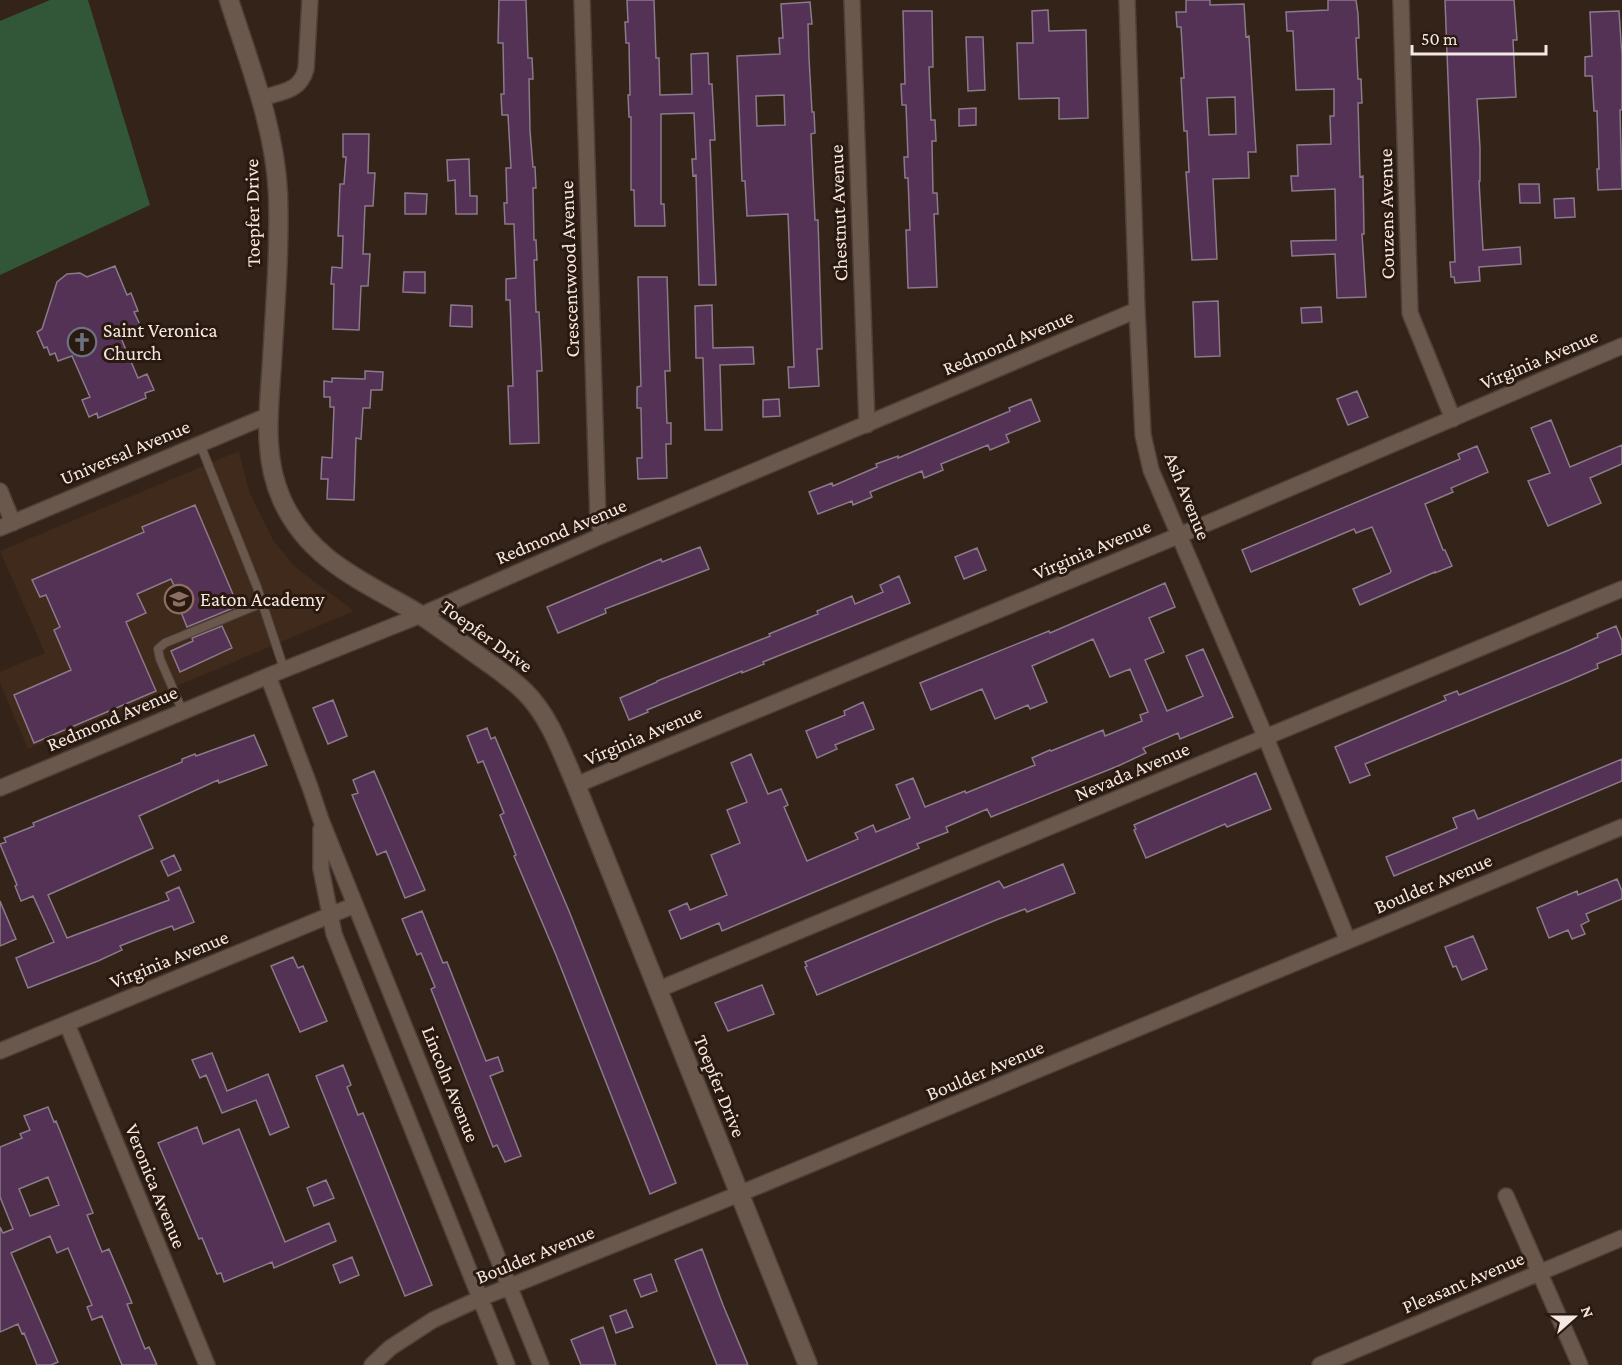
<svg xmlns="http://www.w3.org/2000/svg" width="1622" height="1365" viewBox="0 0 1622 1365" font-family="'Crimson Pro',serif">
<rect width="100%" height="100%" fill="#332319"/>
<path fill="#402a1b" d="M 239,451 L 249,491 L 273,540 L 295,567 L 354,611 L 28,749 L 0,683 L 0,672 L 45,653 L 0,551 Z"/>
<path fill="#325738" d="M 50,0 L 88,0 L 150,205 L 0,275 L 0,21 Z"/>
<path fill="#533255" stroke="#8a7a8a" stroke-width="1.5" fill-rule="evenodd" d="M 499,0 L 526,0 L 528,58 L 532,58 L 533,79 L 529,79 L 530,131 L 533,167 L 535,167 L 536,188 L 533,188 L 534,240 L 536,240 L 537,260 L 534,260 L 536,312 L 539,312 L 541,349 L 542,371 L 537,371 L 539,443 L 510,444 L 508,386 L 513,386 L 510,300 L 506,300 L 506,279 L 516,278 L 514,224 L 505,224 L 504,203 L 507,203 L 506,168 L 511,168 L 508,115 L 502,115 L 501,94 L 504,94 L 503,43 L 498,43 Z
M 627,0 L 654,0 L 656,58 L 659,58 L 660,95 L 692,94 L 691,54 L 708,53 L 709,84 L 712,84 L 715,140 L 710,140 L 716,285 L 699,285 L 696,175 L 693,176 L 692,159 L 696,159 L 694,113 L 661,114 L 661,204 L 664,204 L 665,226 L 635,226 L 634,190 L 631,190 L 631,117 L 629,117 L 628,95 L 630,95 L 629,43 L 626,43 L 625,22 L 628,22 Z
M 1186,0 L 1210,0 L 1210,5 L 1244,4 L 1246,37 L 1249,36 L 1256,152 L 1248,152 L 1249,178 L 1213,179 L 1217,259 L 1192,260 L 1186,172 L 1189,172 L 1187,131 L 1184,131 L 1181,78 L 1184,78 L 1181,27 L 1177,27 L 1176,12 L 1186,12 ZM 1235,97 L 1236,134 L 1209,135 L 1207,98 Z
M 1328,0 L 1356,0 L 1358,14 L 1359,38 L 1356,38 L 1358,79 L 1361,79 L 1362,103 L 1358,103 L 1360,177 L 1363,176 L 1364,234 L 1362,234 L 1366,297 L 1337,298 L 1335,254 L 1292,256 L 1291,241 L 1336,240 L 1335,189 L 1292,191 L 1291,176 L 1298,176 L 1297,145 L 1331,144 L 1330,116 L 1334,116 L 1334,89 L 1296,90 L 1293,31 L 1287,31 L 1286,12 L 1328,10 Z
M 1445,0 L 1514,0 L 1517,40 L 1513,40 L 1516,97 L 1477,99 L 1480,148 L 1480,181 L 1479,181 L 1483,250 L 1520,247 L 1521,264 L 1479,267 L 1480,281 L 1455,283 L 1454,277 L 1451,277 L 1450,262 L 1455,262 Z
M 810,2 L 812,24 L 808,24 L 809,58 L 812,112 L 814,112 L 815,133 L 811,134 L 815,220 L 818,220 L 822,349 L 817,349 L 819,386 L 789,388 L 788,367 L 794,367 L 788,214 L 747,216 L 745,181 L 742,181 L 737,56 L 780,54 L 779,38 L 783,38 L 781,4 ZM 784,95 L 785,125 L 757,126 L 756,96 Z
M 1048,10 L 1049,31 L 1086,30 L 1088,118 L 1059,119 L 1059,98 L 1019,99 L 1017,43 L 1033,43 L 1032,11 Z
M 903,11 L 932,11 L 933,67 L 929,67 L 931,120 L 935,120 L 936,141 L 932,141 L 933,193 L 937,193 L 938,214 L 934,214 L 937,287 L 908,288 L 906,230 L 910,230 L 908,178 L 905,178 L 904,157 L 908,157 L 906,105 L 902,105 L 901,84 L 905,84 Z
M 1619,11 L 1622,56 L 1622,110 L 1620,110 L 1622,189 L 1598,190 L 1597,169 L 1599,169 L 1597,111 L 1594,111 L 1592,76 L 1585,76 L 1585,57 L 1592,56 L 1590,12 Z
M 966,37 L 983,37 L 985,90 L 968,91 Z
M 976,108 L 976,125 L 959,126 L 959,109 Z
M 343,134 L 369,134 L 368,173 L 375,173 L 373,206 L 365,206 L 363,254 L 370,254 L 368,286 L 361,286 L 359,330 L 333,329 L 334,284 L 331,284 L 332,267 L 342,268 L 343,236 L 338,236 L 340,184 L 344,184 L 346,157 L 343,157 Z
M 469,159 L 470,196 L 477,196 L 477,214 L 456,214 L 455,180 L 448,181 L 447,160 Z
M 1519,184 L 1539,184 L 1540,203 L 1520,203 Z
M 405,193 L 427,194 L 426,214 L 405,214 Z
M 1574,198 L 1575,217 L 1555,218 L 1554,199 Z
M 115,266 L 127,295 L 131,293 L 138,311 L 134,312 L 142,329 L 121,338 L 138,378 L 147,374 L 154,390 L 145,393 L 146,398 L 98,418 L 97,413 L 89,417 L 82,400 L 90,397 L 72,356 L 58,361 L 55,353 L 50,355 L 47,347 L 44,348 L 37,332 L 42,329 L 57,282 L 67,274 L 80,273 L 87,277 Z
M 404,272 L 425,272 L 425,293 L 403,292 Z
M 638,277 L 667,277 L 670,371 L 665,371 L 667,423 L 671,423 L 671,444 L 666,444 L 667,478 L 638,479 L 637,458 L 642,458 L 641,408 L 637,408 L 637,387 L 641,386 Z
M 1218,301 L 1220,356 L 1195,357 L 1193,302 Z
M 451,305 L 472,306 L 472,327 L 450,326 Z
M 712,305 L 713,348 L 753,347 L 754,364 L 720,365 L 722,430 L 705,430 L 703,358 L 696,358 L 695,306 Z
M 1321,307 L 1322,322 L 1302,323 L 1301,308 Z
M 365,371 L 383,372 L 382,390 L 371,390 L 370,408 L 363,408 L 361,439 L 356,438 L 354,500 L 327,499 L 328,479 L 321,479 L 322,457 L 332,458 L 334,407 L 330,407 L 330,397 L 324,397 L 324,381 L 332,382 L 332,378 L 365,379 Z
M 1357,391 L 1368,417 L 1348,425 L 1337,399 Z
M 779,399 L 780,416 L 763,417 L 763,400 Z
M 1031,399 L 1040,421 L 1006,435 L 1009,442 L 990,450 L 988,445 L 941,464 L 943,470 L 924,478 L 922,471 L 870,492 L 872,497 L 853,505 L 852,501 L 818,514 L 809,492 L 832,483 L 833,486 L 877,467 L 876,464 L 898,456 L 898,458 L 1010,411 L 1009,408 Z
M 1551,420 L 1570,467 L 1622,445 L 1622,464 L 1590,478 L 1601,503 L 1548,526 L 1528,481 L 1550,473 L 1531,428 Z
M 1477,446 L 1488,472 L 1451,488 L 1453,492 L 1425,504 L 1443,550 L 1445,550 L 1452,566 L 1435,573 L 1435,572 L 1360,605 L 1353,589 L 1390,573 L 1391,571 L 1372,527 L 1356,533 L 1354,529 L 1251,572 L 1242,550 L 1460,459 L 1458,454 Z
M 195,505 L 238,606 L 187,627 L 181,612 L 185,610 L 171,579 L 137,594 L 146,613 L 126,622 L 156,691 L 34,743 L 14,695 L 71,670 L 54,630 L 60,627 L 46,595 L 40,597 L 32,580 L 144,532 L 142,527 Z
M 700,547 L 709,569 L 605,609 L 606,613 L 558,633 L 547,607 L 661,559 L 662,562 Z
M 977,548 L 986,570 L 964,579 L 955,557 Z
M 899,576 L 910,603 L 763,662 L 764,664 L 742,673 L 742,671 L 647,710 L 648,712 L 629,720 L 620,698 L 657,682 L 657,681 L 770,636 L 769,634 L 818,614 L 817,611 L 852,596 L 855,604 L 883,592 L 880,585 Z
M 1165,583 L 1175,607 L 1149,618 L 1164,652 L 1145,660 L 1167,711 L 1203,696 L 1186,656 L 1203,649 L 1233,717 L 1180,739 L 1178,733 L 1143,748 L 1146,753 L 1118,766 L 991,817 L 987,809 L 946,827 L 948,832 L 917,844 L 919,848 L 722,931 L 719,923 L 681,939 L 669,911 L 687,903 L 690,910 L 727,895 L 711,855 L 740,843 L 727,810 L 747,802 L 731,763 L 751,754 L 768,794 L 781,789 L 788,805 L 784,807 L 807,861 L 858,839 L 855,833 L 873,825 L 876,832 L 910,818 L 896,785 L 913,778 L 925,807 L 965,791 L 966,793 L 1035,765 L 1032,758 L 1050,750 L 1051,751 L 1103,730 L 1105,736 L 1142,721 L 1140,715 L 1148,712 L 1130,669 L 1110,677 L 1093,639 L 1032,666 L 1047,702 L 1030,709 L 1028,705 L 995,719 L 982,689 L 931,710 L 920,683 L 1049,631 L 1050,633 Z
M 222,626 L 232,648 L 180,672 L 171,651 L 193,641 L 192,638 Z
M 1616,626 L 1622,641 L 1622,654 L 1597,664 L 1598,668 L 1568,681 L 1365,764 L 1370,775 L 1350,783 L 1335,747 L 1446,700 L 1444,696 L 1457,691 L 1459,695 L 1569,650 L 1598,637 L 1597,634 Z
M 333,700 L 347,736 L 328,744 L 313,708 Z
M 863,702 L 874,729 L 835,745 L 837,749 L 817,758 L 806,731 L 845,715 L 844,711 Z
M 487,728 L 491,739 L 495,737 L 569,911 L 676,1183 L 650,1194 L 556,955 L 514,856 L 516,855 L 500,815 L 504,813 L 483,761 L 478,763 L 467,736 Z
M 254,735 L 267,765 L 219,783 L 218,780 L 139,816 L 153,848 L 48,895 L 67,938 L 169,900 L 166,893 L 179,887 L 194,922 L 174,930 L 172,926 L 158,931 L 120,946 L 122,950 L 98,961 L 28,988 L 16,958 L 54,942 L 33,896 L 21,901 L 15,886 L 17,885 L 0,844 L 6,842 L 4,838 L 34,826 L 33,823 L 182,762 L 182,759 L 195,754 L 196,756 Z
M 1622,759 L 1622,781 L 1394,876 L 1386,857 L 1457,828 L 1453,818 L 1474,810 L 1478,819 Z
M 374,771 L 425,890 L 405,898 L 386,851 L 377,855 L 352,795 L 358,793 L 353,780 Z
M 1256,773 L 1271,809 L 1227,827 L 1225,824 L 1146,858 L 1134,830 L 1136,829 L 1134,825 Z
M 174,855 L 181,870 L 168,876 L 161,861 Z
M 1063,864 L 1075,893 L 1027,912 L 1025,909 L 996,920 L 817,995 L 805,967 L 807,966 L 805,962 L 999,881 L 1004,888 Z
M 1617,879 L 1622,891 L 1622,899 L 1586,914 L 1589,921 L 1581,925 L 1585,934 L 1572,939 L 1568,930 L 1549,938 L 1537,908 L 1577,891 L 1578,895 Z
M 0,901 L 16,939 L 0,946 Z
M 422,911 L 443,963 L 447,962 L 486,1061 L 498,1057 L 503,1071 L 490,1076 L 521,1156 L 505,1162 L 497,1145 L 493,1147 L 431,989 L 435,987 L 421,953 L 417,955 L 402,919 Z
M 1473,936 L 1487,969 L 1462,980 L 1456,966 L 1453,967 L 1445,947 Z
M 293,957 L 298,968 L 303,966 L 327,1021 L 300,1032 L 271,966 Z
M 762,985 L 774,1014 L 728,1031 L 715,1003 Z
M 212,1053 L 227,1091 L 268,1074 L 289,1127 L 270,1135 L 256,1100 L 222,1113 L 206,1075 L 200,1078 L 192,1060 Z
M 343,1065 L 351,1085 L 347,1087 L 358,1115 L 363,1113 L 432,1285 L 405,1296 L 316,1076 Z
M 48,1107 L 54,1122 L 56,1121 L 93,1213 L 87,1215 L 102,1252 L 109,1249 L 132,1303 L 127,1304 L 145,1349 L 149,1347 L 157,1365 L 122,1365 L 102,1316 L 92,1320 L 87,1307 L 92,1305 L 68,1248 L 57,1253 L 50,1236 L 11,1253 L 58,1362 L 51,1365 L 37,1365 L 24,1333 L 22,1334 L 18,1324 L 0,1332 L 0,1227 L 3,1233 L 13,1229 L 0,1197 L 0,1147 L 22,1138 L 20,1134 L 30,1130 L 24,1116 ZM 48,1177 L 59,1205 L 30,1216 L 19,1189 Z
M 197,1127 L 203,1144 L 239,1129 L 285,1242 L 329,1223 L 336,1241 L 274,1268 L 272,1262 L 224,1282 L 221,1273 L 217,1274 L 202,1238 L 199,1239 L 158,1143 Z
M 326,1180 L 334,1198 L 314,1206 L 307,1188 Z
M 702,1249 L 723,1305 L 748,1365 L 717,1365 L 704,1333 L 675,1260 Z
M 352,1257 L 359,1275 L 340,1283 L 333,1265 Z
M 651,1274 L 657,1291 L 641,1297 L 634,1280 Z
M 626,1310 L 633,1327 L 616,1333 L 610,1316 Z
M 603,1327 L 616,1365 L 581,1365 L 571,1340 Z"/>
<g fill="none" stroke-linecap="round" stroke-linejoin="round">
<g stroke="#4e4139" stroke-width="10">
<path id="service" d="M 200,444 L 257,587 L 284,669
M 183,712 L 160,659 L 158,649 L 165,643 L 262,603"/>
</g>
<g stroke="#4e4139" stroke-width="18">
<path id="minor" d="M 582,0 L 598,521 L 603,535
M 852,0 L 867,425
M 1127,0 L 1137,310 L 1143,435 L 1151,470 L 1266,738 L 1348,941
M 1401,0 L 1410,313 L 1453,419
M 261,98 C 281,92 300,92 306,69 L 310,0
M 0,491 L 13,523
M 0,528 L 267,416
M 268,676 L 310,787 L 321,820 L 541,1365
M 576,785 L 1180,535 L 1622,346
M 0,788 L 268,676 L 421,615 L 603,535 L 1137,310
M 321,829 L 321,869 L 334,934 L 507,1365
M 657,990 L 1622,589
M 67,1024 L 207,1365
M 0,1051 L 355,905
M 1506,1196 L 1580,1365
M 372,1365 L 390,1348 L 433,1320 L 481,1298 L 739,1194 L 1622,827
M 1320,1365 L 1622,1238"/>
</g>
<g stroke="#4e4139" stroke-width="21">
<path id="tertiary" d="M 229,0 C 249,63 275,127 278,194 C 280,250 275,307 272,362 C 269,409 262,456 282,500 C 310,562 366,582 419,614 C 435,624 450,636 465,646 C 485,661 507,674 525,692 C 550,717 562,753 576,785 L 808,1365"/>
</g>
<use href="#service" stroke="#6b584d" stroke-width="8"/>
<use href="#minor" stroke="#6b584d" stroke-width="15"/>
<use href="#tertiary" stroke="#6b584d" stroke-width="18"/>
</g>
<defs>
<g id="church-ring" transform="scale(1.5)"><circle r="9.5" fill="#29190f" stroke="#6b7280" stroke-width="1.5"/><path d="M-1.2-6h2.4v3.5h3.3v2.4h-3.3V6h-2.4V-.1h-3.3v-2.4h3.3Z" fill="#6b7280"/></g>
<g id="school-ring" transform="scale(1.5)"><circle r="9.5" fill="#29190f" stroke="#8d6e63" stroke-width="1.5"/><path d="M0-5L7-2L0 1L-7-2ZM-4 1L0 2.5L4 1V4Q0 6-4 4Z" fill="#8d6e63"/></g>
</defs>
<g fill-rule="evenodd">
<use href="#church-ring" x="82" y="342"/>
<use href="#school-ring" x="179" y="599"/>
</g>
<g text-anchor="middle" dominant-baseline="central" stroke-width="6" stroke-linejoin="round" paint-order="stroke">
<g font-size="20" fill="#f4e8e2" stroke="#29190f">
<text transform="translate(252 213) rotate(-91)">Toepfer Drive</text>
<text transform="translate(838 213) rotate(-92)">Chestnut Avenue</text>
<text transform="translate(1386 214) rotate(-91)">Couzens Avenue</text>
<text transform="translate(569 269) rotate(-92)">Crescentwood Avenue</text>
<text transform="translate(1008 342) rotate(-23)">Redmond Avenue</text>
<text transform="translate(1539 359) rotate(-23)">Virginia Avenue</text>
<text transform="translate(125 452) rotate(-23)">Universal Avenue</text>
<text transform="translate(1188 496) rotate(68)">Ash Avenue</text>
<text transform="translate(561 531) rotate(-23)">Redmond Avenue</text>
<text transform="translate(1092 549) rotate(-23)">Virginia Avenue</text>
<text transform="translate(487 636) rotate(36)">Toepfer Drive</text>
<text transform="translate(112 718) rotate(-23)">Redmond Avenue</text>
<text transform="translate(643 735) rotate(-23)">Virginia Avenue</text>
<text transform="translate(1132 771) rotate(-23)">Nevada Avenue</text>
<text transform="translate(1433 883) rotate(-23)">Boulder Avenue</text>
<text transform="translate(169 959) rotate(-22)">Virginia Avenue</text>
<text transform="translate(985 1070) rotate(-23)">Boulder Avenue</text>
<text transform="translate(451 1084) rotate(68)">Lincoln Avenue</text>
<text transform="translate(720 1086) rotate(68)">Toepfer Drive</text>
<text transform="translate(156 1186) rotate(68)">Veronica Avenue</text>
<text transform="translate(535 1254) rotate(-22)">Boulder Avenue</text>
<text transform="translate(1463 1282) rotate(-23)">Pleasant Avenue</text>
</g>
<g font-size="20" fill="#f4e8e2" stroke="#29190f" text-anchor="start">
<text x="103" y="330">Saint Veronica<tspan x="103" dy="23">Church</tspan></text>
<text x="200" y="599">Eaton Academy</text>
</g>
</g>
<g transform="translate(1574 1317) rotate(69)" stroke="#29190f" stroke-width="4.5" paint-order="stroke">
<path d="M0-4.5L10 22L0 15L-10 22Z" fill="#f4e8e2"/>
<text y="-9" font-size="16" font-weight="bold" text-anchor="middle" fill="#f4e8e2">N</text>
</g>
<path d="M1412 45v9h134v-9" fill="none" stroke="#f4e8e2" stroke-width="3"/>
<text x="1421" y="45" font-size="18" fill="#f4e8e2" stroke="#29190f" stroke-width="4.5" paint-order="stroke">50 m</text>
</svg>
